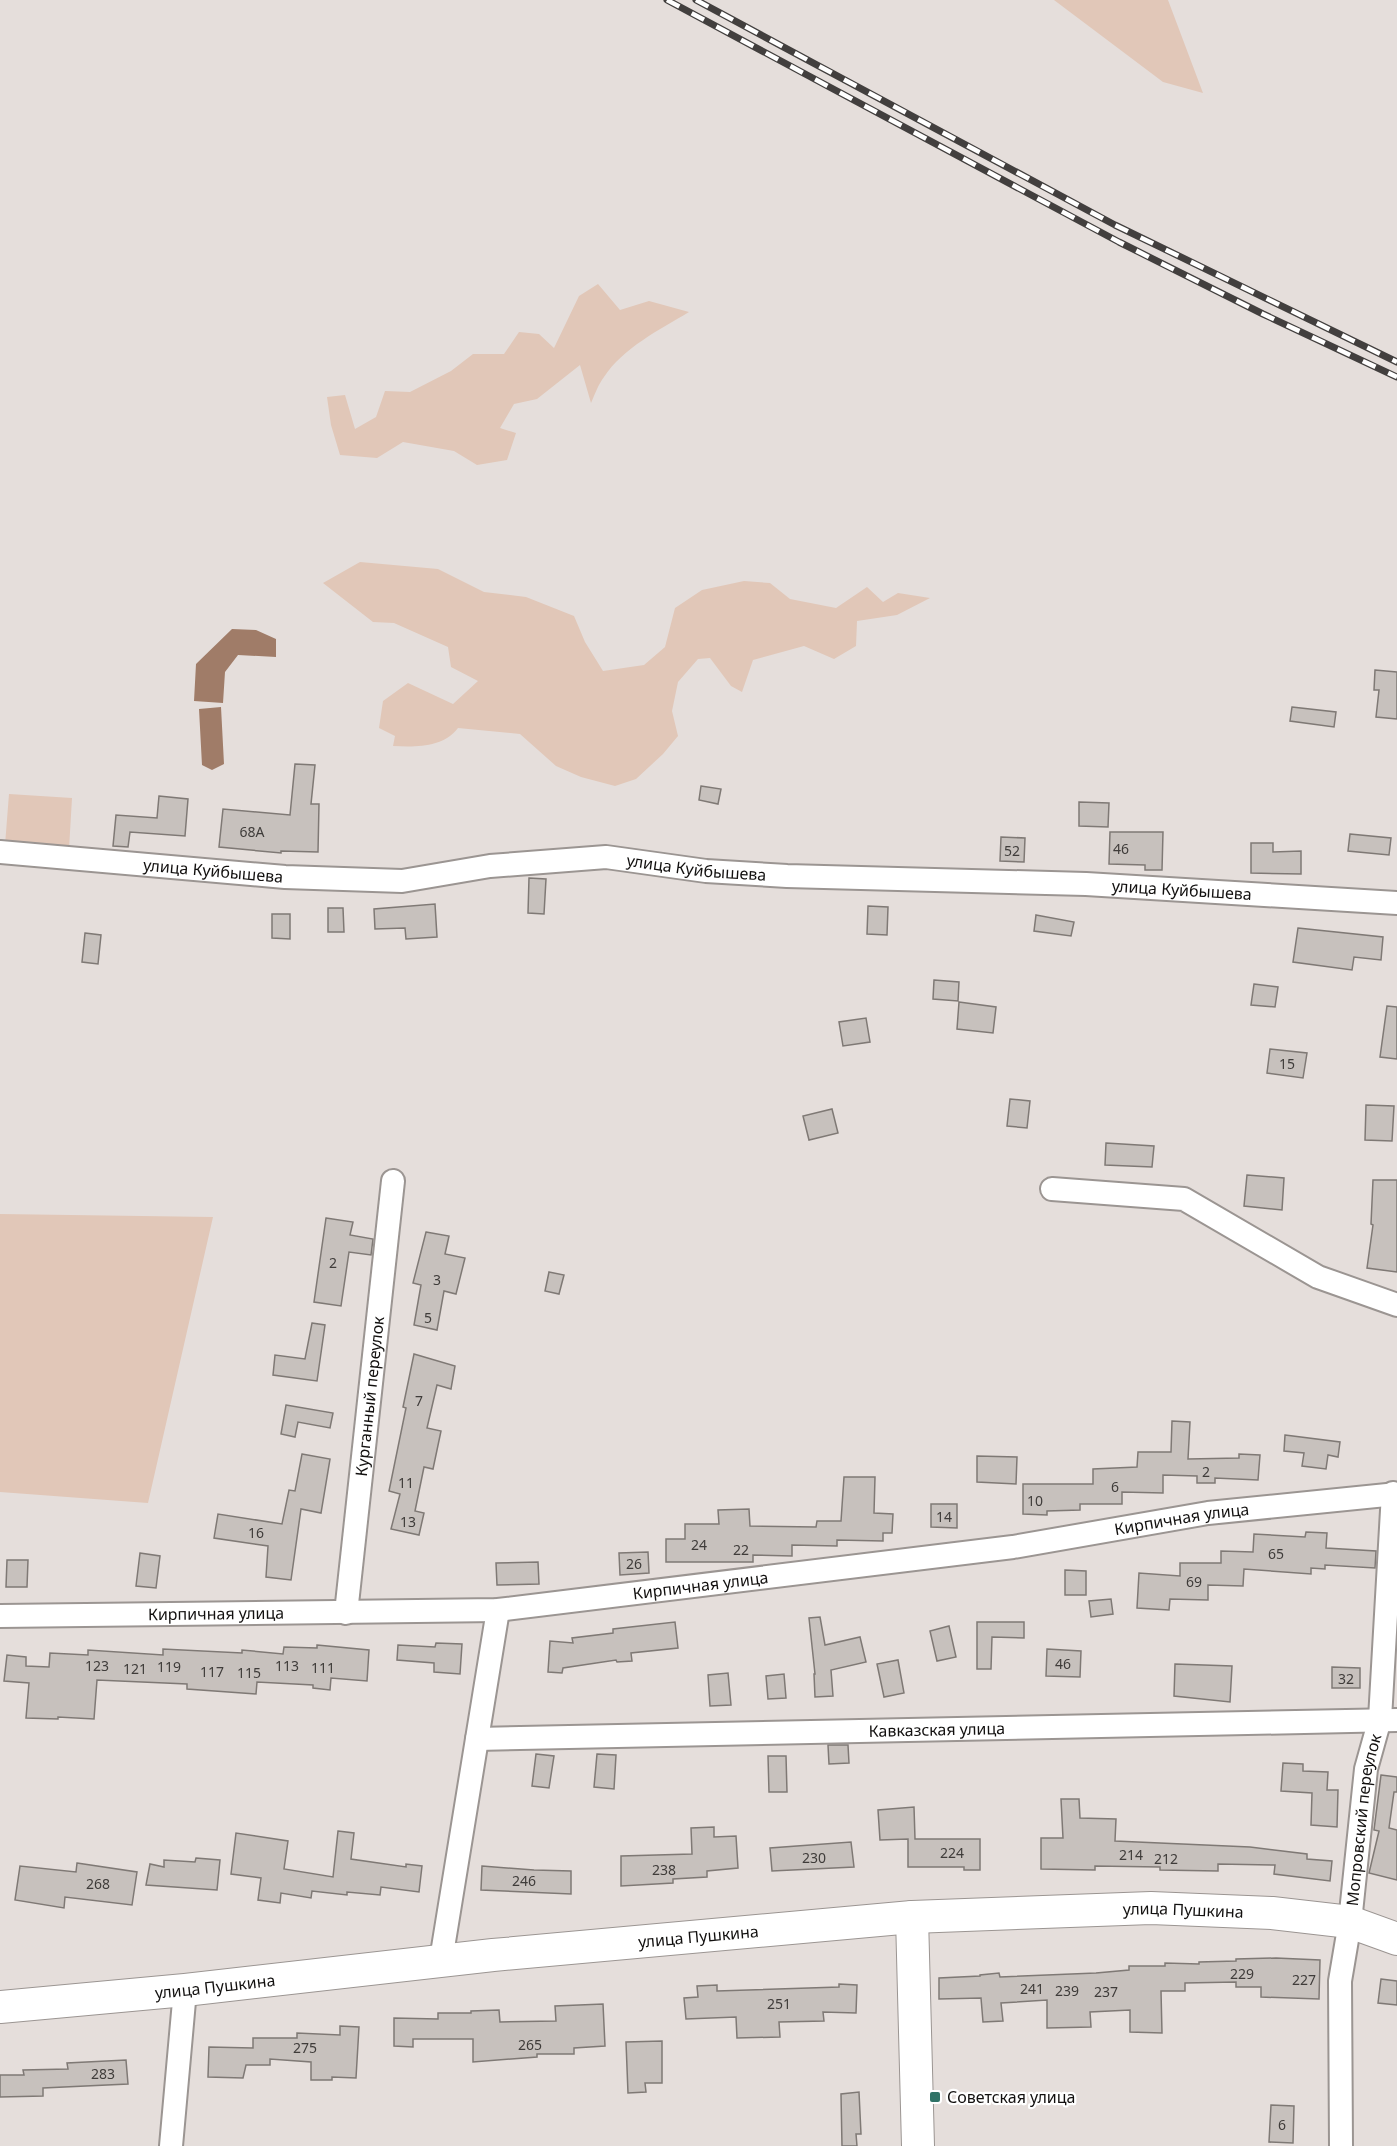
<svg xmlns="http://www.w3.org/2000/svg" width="1397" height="2146" viewBox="0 0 1397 2146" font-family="'Noto Sans',sans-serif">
<rect width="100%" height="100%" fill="#e5dedb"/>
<path fill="#e1c7b8" d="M 1054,0 L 1168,0 L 1203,93 L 1163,82 Z
M 598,284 L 620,310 L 649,301 L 689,312 C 659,330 623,348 604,377 C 598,385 595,394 591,403 L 580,365 L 537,399 L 514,404 L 500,428 L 516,433 L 507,460 L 477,465 L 454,451 L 403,442 L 377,458 L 340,455 L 331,425 L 327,397 L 345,395 L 355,429 L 376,417 L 385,391 L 410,392 L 451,371 L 473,354 L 504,354 L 519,332 L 539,334 L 554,348 L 579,296 Z
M 360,562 L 438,569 L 484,592 L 526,597 L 574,616 L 585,642 L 603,671 L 644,665 L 665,647 L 675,608 L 702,590 L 744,581 L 770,583 L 790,599 L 836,608 L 867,587 L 883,602 L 898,593 L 930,598 L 897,615 L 857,621 L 856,646 L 834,659 L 804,646 L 753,660 L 742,692 L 731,686 L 710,658 L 698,659 L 678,682 L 672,711 L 678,736 L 663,754 L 636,779 L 615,786 L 581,777 L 556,766 L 520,734 L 458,728 C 443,748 415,747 393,746 L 395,736 L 379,728 L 383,701 L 408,683 L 453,704 L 478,681 L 451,667 L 448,647 L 394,623 L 373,622 L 323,583 Z
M 9,794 L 72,798 L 69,849 L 5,845 Z
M 0,1214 L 213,1217 L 148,1503 L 0,1492 Z"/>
<path fill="#a07c68" d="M 232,629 L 256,630 L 276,639 L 276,657 L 238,655 L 225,672 L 223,703 L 194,701 L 196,664 Z
M 221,707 L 224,764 L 212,770 L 202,765 L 199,709 Z"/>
<path fill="#c7c1bd" stroke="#7f7975" stroke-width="1.5" d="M 1375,670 L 1397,672 L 1397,719 L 1376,717 L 1379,690 L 1374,690 Z
M 1292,707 L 1336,712 L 1334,727 L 1290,721 Z
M 295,764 L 315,765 L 311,804 L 319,804 L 318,852 L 281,851 L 281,853 L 219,847 L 223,809 L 290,815 Z
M 701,786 L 721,789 L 718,804 L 699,800 Z
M 159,796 L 188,799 L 185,836 L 130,832 L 128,847 L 113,846 L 116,815 L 157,818 Z
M 1079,802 L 1109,803 L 1108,827 L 1079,826 Z
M 1110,832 L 1163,832 L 1162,870 L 1145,870 L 1145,865 L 1109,864 Z
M 1350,834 L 1391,838 L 1389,855 L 1348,851 Z
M 1001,837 L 1025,838 L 1024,862 L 1000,861 Z
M 1251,843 L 1273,843 L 1273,852 L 1301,851 L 1301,874 L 1251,873 Z
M 529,878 L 546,879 L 544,914 L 528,913 Z
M 435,904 L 437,937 L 406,939 L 405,928 L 375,929 L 374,909 Z
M 868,906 L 888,907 L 887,935 L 867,934 Z
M 328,908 L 343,908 L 344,932 L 328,932 Z
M 272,914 L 290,914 L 290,939 L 272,938 Z
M 1036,915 L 1074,922 L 1071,936 L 1034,931 Z
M 1298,928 L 1383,937 L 1381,960 L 1354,957 L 1352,970 L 1293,962 Z
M 85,933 L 101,935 L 98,964 L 82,962 Z
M 934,980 L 959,982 L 958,1001 L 933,999 Z
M 1254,984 L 1278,987 L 1275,1007 L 1251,1005 Z
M 959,1002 L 996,1007 L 993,1033 L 957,1029 Z
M 1387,1006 L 1397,1007 L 1397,1059 L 1380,1057 Z
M 866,1018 L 870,1042 L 843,1046 L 839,1022 Z
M 1270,1049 L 1307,1053 L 1303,1078 L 1267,1073 Z
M 1010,1099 L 1030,1101 L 1027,1128 L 1007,1126 Z
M 1366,1105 L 1394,1106 L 1392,1141 L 1365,1140 Z
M 832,1109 L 838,1133 L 809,1140 L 803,1116 Z
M 1106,1143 L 1154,1146 L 1152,1167 L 1105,1165 Z
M 1247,1175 L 1284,1178 L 1282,1210 L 1244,1206 Z
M 1373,1180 L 1397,1180 L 1397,1272 L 1367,1268 L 1373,1225 L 1371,1224 Z
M 326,1218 L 353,1222 L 350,1235 L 373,1239 L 371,1255 L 349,1252 L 341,1306 L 314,1302 Z
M 426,1232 L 449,1236 L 445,1254 L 465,1258 L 456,1294 L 444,1291 L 437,1330 L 414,1325 L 421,1285 L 413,1283 Z
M 549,1272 L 564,1275 L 559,1294 L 545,1291 Z
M 312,1323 L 325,1325 L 317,1381 L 273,1375 L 275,1355 L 305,1359 Z
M 414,1354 L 455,1366 L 451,1389 L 437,1385 L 427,1428 L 441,1431 L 433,1469 L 424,1467 L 415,1511 L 424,1513 L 419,1535 L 391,1529 L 400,1494 L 389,1491 L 406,1408 L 403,1407 Z
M 286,1405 L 333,1413 L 330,1428 L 298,1422 L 295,1437 L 281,1434 Z
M 1172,1421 L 1190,1422 L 1188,1459 L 1239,1458 L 1239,1454 L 1260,1455 L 1258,1480 L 1215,1478 L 1215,1483 L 1197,1483 L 1197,1476 L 1163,1475 L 1163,1493 L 1122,1492 L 1122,1504 L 1080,1504 L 1080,1510 L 1047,1511 L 1047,1515 L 1023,1514 L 1023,1484 L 1093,1484 L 1093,1469 L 1137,1467 L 1138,1452 L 1171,1452 Z
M 1285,1435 L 1340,1442 L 1338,1457 L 1328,1455 L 1326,1469 L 1302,1466 L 1304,1453 L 1284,1451 Z
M 302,1454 L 330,1459 L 321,1513 L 301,1509 L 291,1580 L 266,1577 L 268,1546 L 214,1538 L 218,1514 L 282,1524 L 289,1490 L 295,1491 Z
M 977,1456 L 1017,1457 L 1016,1484 L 977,1482 Z
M 844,1477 L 875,1477 L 874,1513 L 893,1514 L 892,1533 L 883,1533 L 883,1541 L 837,1540 L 837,1546 L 792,1545 L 792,1556 L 753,1555 L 753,1562 L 666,1562 L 666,1539 L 685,1539 L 685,1524 L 719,1524 L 718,1510 L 749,1509 L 750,1526 L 816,1527 L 817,1521 L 841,1521 Z
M 931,1504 L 957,1504 L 957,1528 L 931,1527 Z
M 1306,1532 L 1327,1533 L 1326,1548 L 1376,1551 L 1375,1568 L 1325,1565 L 1325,1569 L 1311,1568 L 1311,1574 L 1244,1569 L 1243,1586 L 1208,1585 L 1208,1600 L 1170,1599 L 1169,1610 L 1137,1608 L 1139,1573 L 1180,1576 L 1180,1563 L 1221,1563 L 1221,1551 L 1253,1552 L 1254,1534 L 1305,1537 Z
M 648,1552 L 649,1573 L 620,1575 L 619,1553 Z
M 140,1553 L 160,1556 L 156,1588 L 136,1586 Z
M 7,1560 L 28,1560 L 27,1587 L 6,1587 Z
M 538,1562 L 539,1584 L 497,1585 L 496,1563 Z
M 1065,1570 L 1086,1571 L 1086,1595 L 1065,1595 Z
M 1111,1599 L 1113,1614 L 1091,1617 L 1089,1601 Z
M 820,1617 L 825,1645 L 860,1637 L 866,1662 L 831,1670 L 833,1696 L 815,1697 L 814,1674 L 815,1674 L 809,1618 Z
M 675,1622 L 678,1648 L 631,1653 L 632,1661 L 617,1662 L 616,1660 L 563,1668 L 562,1673 L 548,1672 L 550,1641 L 573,1643 L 572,1638 L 613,1633 L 613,1629 Z
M 977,1622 L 1024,1622 L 1024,1638 L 992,1637 L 991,1669 L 977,1669 Z
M 949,1626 L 956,1657 L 937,1661 L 930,1631 Z
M 436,1643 L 462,1644 L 460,1674 L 434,1672 L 434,1663 L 397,1660 L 398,1645 L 435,1647 Z
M 317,1645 L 369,1650 L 367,1681 L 331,1678 L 330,1690 L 313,1688 L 313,1685 L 257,1682 L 256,1694 L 187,1689 L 187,1684 L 97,1680 L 94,1719 L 58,1717 L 58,1719 L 26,1718 L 29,1683 L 4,1681 L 7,1655 L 26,1657 L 26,1666 L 49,1667 L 50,1653 L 88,1655 L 88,1650 L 163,1655 L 163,1649 L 242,1653 L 242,1650 L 283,1654 L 284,1647 L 317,1648 Z
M 1047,1649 L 1081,1651 L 1080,1677 L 1046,1676 Z
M 898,1660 L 904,1693 L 884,1697 L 877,1664 Z
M 1175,1664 L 1232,1666 L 1230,1702 L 1174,1696 Z
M 1332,1667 L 1360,1668 L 1360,1688 L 1332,1688 Z
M 728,1673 L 731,1705 L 710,1706 L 708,1675 Z
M 784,1674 L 786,1698 L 768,1699 L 766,1676 Z
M 828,1745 L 848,1745 L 849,1763 L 829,1764 Z
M 536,1754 L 554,1756 L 549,1788 L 532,1786 Z
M 597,1754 L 616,1755 L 614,1789 L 594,1787 Z
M 768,1756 L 786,1756 L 787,1792 L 769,1792 Z
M 1283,1763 L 1303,1764 L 1303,1771 L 1328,1772 L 1327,1790 L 1338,1790 L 1337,1827 L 1311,1825 L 1312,1793 L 1281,1791 Z
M 1381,1775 L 1397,1777 L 1397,1792 L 1394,1792 L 1389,1828 L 1397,1830 L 1397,1880 L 1369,1873 L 1379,1831 L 1374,1830 Z
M 1061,1799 L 1079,1799 L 1080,1818 L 1116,1819 L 1115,1841 L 1250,1847 L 1307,1854 L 1307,1859 L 1332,1861 L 1330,1881 L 1274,1874 L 1275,1865 L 1218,1864 L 1218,1871 L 1160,1870 L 1160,1867 L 1095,1866 L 1095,1870 L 1041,1869 L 1041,1838 L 1063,1838 Z
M 914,1807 L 915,1839 L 980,1839 L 980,1870 L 964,1870 L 964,1867 L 908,1867 L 908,1839 L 880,1840 L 878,1810 Z
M 714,1827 L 714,1837 L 736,1836 L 738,1868 L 707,1871 L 707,1877 L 673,1879 L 673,1883 L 621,1886 L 621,1856 L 692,1854 L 691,1828 Z
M 338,1831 L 354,1833 L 351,1859 L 406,1867 L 406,1864 L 422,1866 L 419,1892 L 381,1887 L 380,1895 L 347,1892 L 347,1895 L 312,1891 L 311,1898 L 281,1893 L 280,1903 L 258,1900 L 261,1878 L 231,1874 L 236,1833 L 288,1841 L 284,1869 L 333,1877 Z
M 851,1842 L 854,1867 L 772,1871 L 770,1848 Z
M 196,1858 L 220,1860 L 217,1890 L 146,1885 L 150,1864 L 164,1867 L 164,1860 L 195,1862 Z
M 77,1863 L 137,1872 L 132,1905 L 65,1897 L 64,1908 L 15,1900 L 20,1866 L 76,1872 Z
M 482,1866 L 534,1870 L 571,1871 L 571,1894 L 481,1890 Z
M 1276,1958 L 1320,1960 L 1319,1999 L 1261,1997 L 1261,1987 L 1236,1987 L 1236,1982 L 1185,1983 L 1185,1991 L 1161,1991 L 1162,2033 L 1130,2032 L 1130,2010 L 1090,2012 L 1091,2027 L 1047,2028 L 1047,2000 L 1001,2003 L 1003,2021 L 983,2022 L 981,1998 L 939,1999 L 939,1978 L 980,1976 L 980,1975 L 999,1973 L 1000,1977 L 1096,1973 L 1129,1970 L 1129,1966 L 1165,1966 L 1165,1963 L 1199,1964 L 1199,1962 L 1236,1961 L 1236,1959 Z
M 1381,1979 L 1397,1981 L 1397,2005 L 1378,2003 Z
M 839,1984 L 857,1985 L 856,2013 L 823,2012 L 824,2021 L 779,2022 L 780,2037 L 737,2038 L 736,2017 L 686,2019 L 684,1998 L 698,1997 L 697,1986 L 717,1985 L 717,1991 L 839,1987 Z
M 603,2004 L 605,2046 L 574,2048 L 574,2054 L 537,2054 L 537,2057 L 473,2062 L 473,2039 L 413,2039 L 413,2047 L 394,2046 L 394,2018 L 438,2019 L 438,2013 L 471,2013 L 471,2011 L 499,2010 L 500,2022 L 556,2021 L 555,2006 Z
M 340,2026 L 359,2027 L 356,2078 L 332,2077 L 332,2080 L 311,2080 L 311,2062 L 270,2059 L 270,2065 L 246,2065 L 243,2078 L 208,2077 L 209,2047 L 253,2048 L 253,2038 L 297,2038 L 297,2033 L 340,2035 Z
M 662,2041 L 662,2083 L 645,2083 L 646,2092 L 628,2093 L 626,2042 Z
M 126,2060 L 128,2084 L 43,2088 L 43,2096 L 0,2097 L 0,2075 L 24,2075 L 23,2070 L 68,2069 L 67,2063 Z
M 859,2092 L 861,2134 L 856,2134 L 857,2146 L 842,2146 L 841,2094 Z
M 1271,2105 L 1294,2106 L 1293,2143 L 1269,2142 Z"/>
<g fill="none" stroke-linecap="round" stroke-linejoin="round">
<g stroke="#9b9592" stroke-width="26">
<g id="street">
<path id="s1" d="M 0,852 L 285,877 L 402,881 L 490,866 L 606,857 L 706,871 L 787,876 L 1086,884 L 1397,903"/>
<path d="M 1052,1189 L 1184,1199 L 1318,1277 L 1397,1305"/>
<path id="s2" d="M 346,1613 L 393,1181"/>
<path id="s3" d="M 0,1616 L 498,1610 L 1013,1547 L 1208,1513 L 1397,1494"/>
<path id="s4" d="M 477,1739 L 1397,1720"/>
<path d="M 441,1960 L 498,1610"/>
<path d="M 171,2146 L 185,1990"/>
<path id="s5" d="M 1341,2146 L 1340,1981 L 1350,1922 L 1366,1769 L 1380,1719 L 1393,1493"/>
</g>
</g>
<g stroke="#9b9592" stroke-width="34">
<g id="secondary">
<path d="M 912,1917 L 918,2146"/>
<path id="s6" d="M 0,2007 L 185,1990 L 493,1955 L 912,1917 L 1151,1908 L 1272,1913 L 1350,1922 L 1397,1939"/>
</g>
</g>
<use href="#street" stroke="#fff" stroke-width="22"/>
<use href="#secondary" stroke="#fff" stroke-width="32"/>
<g stroke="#423f3e" stroke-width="7">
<path id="rail" d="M 667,0 L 1119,242 L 1263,314 L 1397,377
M 696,0 L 1115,225 L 1397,362"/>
</g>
<use href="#rail" stroke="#fff" stroke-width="4.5" stroke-dasharray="14" stroke-linecap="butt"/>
</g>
<rect fill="#2f7367" stroke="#fff" stroke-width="2" x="929" y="2091" width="12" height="12" rx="3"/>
<g text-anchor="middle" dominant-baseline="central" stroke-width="4.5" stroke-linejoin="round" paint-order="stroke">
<g font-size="14" fill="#3f3c3a">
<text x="252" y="831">68А</text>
<text x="1121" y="848">46</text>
<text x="1012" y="850">52</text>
<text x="1287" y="1063">15</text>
<text x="333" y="1262">2</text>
<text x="437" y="1279">3</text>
<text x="428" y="1317">5</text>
<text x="419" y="1400">7</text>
<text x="1206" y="1471">2</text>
<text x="406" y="1482">11</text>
<text x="1115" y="1486">6</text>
<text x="1035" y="1500">10</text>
<text x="944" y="1516">14</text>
<text x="408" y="1521">13</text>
<text x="256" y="1532">16</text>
<text x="699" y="1544">24</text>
<text x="741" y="1549">22</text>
<text x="1276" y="1553">65</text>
<text x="634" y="1563">26</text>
<text x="1194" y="1581">69</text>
<text x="1063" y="1663">46</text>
<text x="97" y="1665">123</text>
<text x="287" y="1665">113</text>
<text x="169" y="1666">119</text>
<text x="323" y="1667">111</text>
<text x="135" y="1668">121</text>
<text x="212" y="1671">117</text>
<text x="249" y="1672">115</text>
<text x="1346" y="1678">32</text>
<text x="952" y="1852">224</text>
<text x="1131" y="1854">214</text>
<text x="814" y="1857">230</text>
<text x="1166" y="1858">212</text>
<text x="664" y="1869">238</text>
<text x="524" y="1880">246</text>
<text x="98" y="1883">268</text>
<text x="1242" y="1973">229</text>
<text x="1304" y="1979">227</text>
<text x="1032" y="1988">241</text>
<text x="1067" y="1990">239</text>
<text x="1106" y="1991">237</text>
<text x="779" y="2003">251</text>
<text x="530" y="2044">265</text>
<text x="305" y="2047">275</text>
<text x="103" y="2073">283</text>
<text x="1282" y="2124">6</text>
</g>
<g font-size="16" fill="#12100f" stroke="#fff">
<text stroke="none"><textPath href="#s1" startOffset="700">улица Куйбышева</textPath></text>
<text stroke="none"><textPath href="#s1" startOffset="214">улица Куйбышева</textPath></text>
<text stroke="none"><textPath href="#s1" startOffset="1186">улица Куйбышева</textPath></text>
<text stroke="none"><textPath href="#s2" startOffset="218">Курганный переулок</textPath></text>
<text stroke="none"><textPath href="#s3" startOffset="1188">Кирпичная улица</textPath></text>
<text stroke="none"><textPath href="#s3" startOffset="702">Кирпичная улица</textPath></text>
<text stroke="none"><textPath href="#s3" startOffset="216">Кирпичная улица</textPath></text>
<text stroke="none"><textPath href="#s4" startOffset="460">Кавказская улица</textPath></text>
<text stroke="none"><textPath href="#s5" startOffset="328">Мопровский переулок</textPath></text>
<text stroke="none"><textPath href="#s6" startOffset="1188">улица Пушкина</textPath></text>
<text stroke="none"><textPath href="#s6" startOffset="702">улица Пушкина</textPath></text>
<text stroke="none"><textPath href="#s6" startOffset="216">улица Пушкина</textPath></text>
</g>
<g font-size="16" fill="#12100f" stroke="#fff" text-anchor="start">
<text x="947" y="2097">Советская улица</text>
</g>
</g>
</svg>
